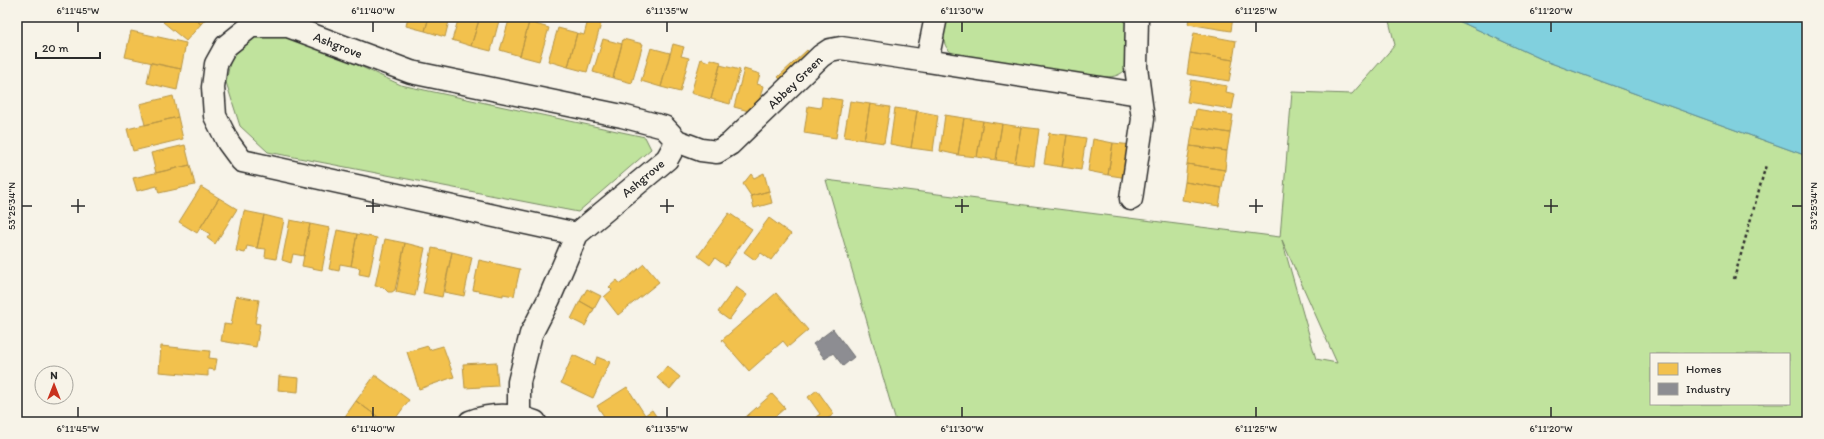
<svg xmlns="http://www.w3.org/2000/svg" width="1824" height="439" viewBox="0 0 1824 439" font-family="Itim,sans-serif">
<rect width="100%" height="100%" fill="#f7f3e8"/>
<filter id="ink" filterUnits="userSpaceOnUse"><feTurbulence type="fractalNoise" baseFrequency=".025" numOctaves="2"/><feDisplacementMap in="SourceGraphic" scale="8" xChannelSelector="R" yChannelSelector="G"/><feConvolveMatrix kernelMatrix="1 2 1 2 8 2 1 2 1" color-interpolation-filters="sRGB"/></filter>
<g filter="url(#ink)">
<path fill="#c0e39d" stroke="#768764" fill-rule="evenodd" d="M 947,17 L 1128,17 L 1127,68 C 1121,75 1115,77 1105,77 L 960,57 C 938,48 944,36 947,17 Z
M 1388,17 L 1450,17 L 1548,62 L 1807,156 L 1807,422 L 896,422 L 826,180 L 1280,237 L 1292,92 L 1352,94 L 1395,45 ZM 1282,240 L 1337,363 L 1316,359 ZM 1651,354 L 1789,354 L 1789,404 L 1651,404 Z
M 272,32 L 305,41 L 401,85 L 645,137 L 651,149 L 578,212 L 268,152 L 240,126 L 226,82 L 232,53 L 251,37 Z"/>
<path fill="#81d0de" stroke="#5f8e96" d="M 1450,17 L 1807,17 L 1807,156 L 1548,62 Z"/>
<path fill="#f2c14e" stroke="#b69444" d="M 164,17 L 192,17 L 201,24 L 186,41 L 163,22 L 166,19 Z
M 192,17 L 207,17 L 201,24 Z
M 389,17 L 402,17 L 401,20 Z
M 408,17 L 429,17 L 425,31 L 406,26 Z
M 429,17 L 450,17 L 445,37 L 425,31 Z
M 459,17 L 480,17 L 471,46 L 452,40 Z
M 480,17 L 500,17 L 491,51 L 471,46 Z
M 510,17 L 529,22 L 520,56 L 500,50 Z
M 1189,17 L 1233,17 L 1231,31 L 1188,24 Z
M 588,20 L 601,24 L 587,72 L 568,67 L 577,33 L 584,35 Z
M 529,22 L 549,28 L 539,61 L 520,56 Z
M 558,28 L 577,33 L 568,67 L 548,61 Z
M 131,31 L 186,43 L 181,69 L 125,57 Z
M 1194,33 L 1236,41 L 1233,60 L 1190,53 Z
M 603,39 L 622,44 L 613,78 L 593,72 Z
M 623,39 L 643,44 L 632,83 L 613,78 Z
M 673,44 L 684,47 L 681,56 L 689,58 L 680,92 L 661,87 Z
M 651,48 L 670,53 L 661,87 L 641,81 Z
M 807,50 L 815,58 L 787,86 L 778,77 Z
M 1190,53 L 1233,60 L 1229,81 L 1187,74 Z
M 701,59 L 709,62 L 710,59 L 721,62 L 711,99 L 691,93 Z
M 151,63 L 181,69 L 177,90 L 147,83 Z
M 720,65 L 740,70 L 730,104 L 711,99 Z
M 744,69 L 760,74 L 757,84 L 763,86 L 756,113 L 734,107 Z
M 1191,80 L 1227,86 L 1226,92 L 1235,94 L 1232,109 L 1187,102 Z
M 173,96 L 178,117 L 145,125 L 140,104 Z
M 822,97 L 842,100 L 836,138 L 804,133 L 808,106 L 821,108 Z
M 850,101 L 870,104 L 864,140 L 844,137 Z
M 870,104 L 890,107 L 884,143 L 864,140 Z
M 895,108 L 917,111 L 911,148 L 890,144 Z
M 1196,109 L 1233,115 L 1230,133 L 1193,127 Z
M 917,111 L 938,115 L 933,151 L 911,148 Z
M 945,115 L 964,118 L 958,155 L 940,151 Z
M 178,117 L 183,139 L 133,151 L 127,129 Z
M 964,118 L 983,121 L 977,157 L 958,155 Z
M 983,121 L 1002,124 L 996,160 L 977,157 Z
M 1002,124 L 1021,127 L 1015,163 L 996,160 Z
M 1021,127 L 1039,129 L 1034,166 L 1015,163 Z
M 1193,127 L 1230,133 L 1227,151 L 1190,146 Z
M 1049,133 L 1067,135 L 1062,167 L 1044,164 Z
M 1067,135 L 1086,138 L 1081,170 L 1062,167 Z
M 1093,139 L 1113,143 L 1108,175 L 1088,171 Z
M 1113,143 L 1133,145 L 1128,178 L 1108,175 Z
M 185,145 L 190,165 L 156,173 L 151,153 Z
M 1190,146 L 1227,151 L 1225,170 L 1187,164 Z
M 1187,164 L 1225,170 L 1222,188 L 1185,182 Z
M 190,165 L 195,185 L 159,193 L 157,186 L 137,191 L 133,178 Z
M 764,173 L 769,191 L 751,196 L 743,184 L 751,174 L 754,178 Z
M 1185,182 L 1222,188 L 1219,206 L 1182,200 Z
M 201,187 L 219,198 L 197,233 L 179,222 Z
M 769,191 L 772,203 L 754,208 L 751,196 Z
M 219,198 L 237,209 L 215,244 L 207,238 L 210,234 L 200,228 Z
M 244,211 L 264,215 L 257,248 L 247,246 L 245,253 L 236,251 Z
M 729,213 L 752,229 L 726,266 L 715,258 L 710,265 L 698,256 Z
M 264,215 L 284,220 L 276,259 L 265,257 L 266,249 L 257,248 Z
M 769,218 L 791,234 L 771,260 L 761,253 L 755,260 L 744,252 Z
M 290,220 L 310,224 L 304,256 L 293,254 L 291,263 L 282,260 Z
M 310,224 L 330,228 L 322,270 L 302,266 Z
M 337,230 L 357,234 L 351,266 L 340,264 L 339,271 L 329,269 Z
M 357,234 L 377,238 L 369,276 L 359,274 L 360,268 L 351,266 Z
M 385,239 L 405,243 L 395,290 L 392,292 L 388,292 L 383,287 L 375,286 Z
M 405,243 L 425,248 L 415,296 L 396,292 Z
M 432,248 L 452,252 L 442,297 L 423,293 Z
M 452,252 L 472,257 L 464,296 L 444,292 Z
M 479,260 L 520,269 L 514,296 L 503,294 L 503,296 L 473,290 Z
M 644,264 L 659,282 L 618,315 L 604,297 L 612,290 L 609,287 L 617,280 L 620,284 Z
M 736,287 L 747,295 L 729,320 L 718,312 Z
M 587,289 L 601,296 L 594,309 L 580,301 Z
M 776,293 L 808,330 L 788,347 L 783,341 L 749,371 L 722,340 Z
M 236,296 L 259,300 L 255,323 L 260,324 L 256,347 L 221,341 L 224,324 L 231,325 Z
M 580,301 L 594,309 L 585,326 L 571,319 Z
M 161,346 L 210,351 L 209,358 L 217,359 L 215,370 L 208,369 L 208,376 L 159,372 Z
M 428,346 L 429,350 L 443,346 L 454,377 L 419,389 L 407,352 Z
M 573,355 L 594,365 L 597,357 L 610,362 L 593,398 L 561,383 Z
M 496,362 L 498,386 L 465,388 L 463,364 Z
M 667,366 L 680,377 L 670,389 L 657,378 Z
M 375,375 L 409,400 L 393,422 L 385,422 L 356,401 Z
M 279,376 L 299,378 L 298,392 L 278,390 Z
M 627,387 L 645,415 L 634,422 L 608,422 L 597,406 Z
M 817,390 L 834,414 L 823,422 L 820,422 L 816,417 L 820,414 L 808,397 Z
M 772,394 L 785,408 L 770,421 L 771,422 L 740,422 Z
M 356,401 L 385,422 L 341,422 Z
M 652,410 L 660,422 L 634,422 L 645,415 Z"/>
<path fill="#8d8d92" stroke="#707073" d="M 833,329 L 854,357 L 843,366 L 833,353 L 825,359 L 813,344 Z"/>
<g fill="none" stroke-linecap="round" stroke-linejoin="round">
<g stroke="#2b2b2b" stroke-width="25">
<path id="street" d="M 936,17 L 927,61 L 1139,94
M 251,26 L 288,26 L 411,72 L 622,116 L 664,127 L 677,141 L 667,159 L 577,234 L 242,161 L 228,142 L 215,116 L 213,87 L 216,64 L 226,46 Z
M 677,141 L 701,150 L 717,152 L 730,144 L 821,56 L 830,50 L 841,48 L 927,61
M 1131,199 L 1143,119 L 1136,67 L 1137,17
M 519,416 L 519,382 L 531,334 L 549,299 L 577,234
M 470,422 C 493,413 513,414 535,422"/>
</g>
<path stroke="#2b2b2b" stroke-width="2.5" stroke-dasharray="3 3" stroke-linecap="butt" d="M 1734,279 L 1766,165"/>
<use href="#street" stroke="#f7f3e8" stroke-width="22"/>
</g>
</g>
<path fill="none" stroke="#2b2b2b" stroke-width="1.5" d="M 78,22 L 78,32M 373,22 L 373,32M 667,22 L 667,32M 962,22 L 962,32M 1256,22 L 1256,32M 1551,22 L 1551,32M 78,199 L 78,213M 373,199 L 373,213M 667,199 L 667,213M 962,199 L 962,213M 1256,199 L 1256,213M 1551,199 L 1551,213M 22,206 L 32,206M 71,206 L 85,206M 366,206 L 380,206M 660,206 L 674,206M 955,206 L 969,206M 1249,206 L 1263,206M 1544,206 L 1558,206M 1792,206 L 1802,206M 78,407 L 78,417M 373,407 L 373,417M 667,407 L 667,417M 962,407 L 962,417M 1256,407 L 1256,417M 1551,407 L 1551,417"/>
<g text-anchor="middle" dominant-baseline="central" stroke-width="4" stroke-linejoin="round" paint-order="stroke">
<g font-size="13" fill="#2b2b2b" stroke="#f7f3e8">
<text transform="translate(338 45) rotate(21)">Ashgrove</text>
<text transform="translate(795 82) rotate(-44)">Abbey Green</text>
<text transform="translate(643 178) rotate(-40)">Ashgrove</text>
</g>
</g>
<rect width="1824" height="439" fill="none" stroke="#f7f3e8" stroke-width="44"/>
<rect x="1650" y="353" width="140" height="52" fill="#f7f3e8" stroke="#a5a39c"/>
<rect x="1658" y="363" width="20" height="12" fill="#f2c14e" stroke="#a5a39c"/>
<text x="1686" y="373" font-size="12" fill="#2b2b2b">Homes</text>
<rect x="1658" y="383" width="20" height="12" fill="#8d8d92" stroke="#a5a39c"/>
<text x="1686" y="393" font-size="12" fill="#2b2b2b">Industry</text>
<g transform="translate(54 385)"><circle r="19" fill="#f7f3e8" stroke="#a5a39c"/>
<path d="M0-3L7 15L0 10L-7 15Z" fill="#c8321e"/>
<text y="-6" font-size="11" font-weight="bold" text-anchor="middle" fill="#2b2b2b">N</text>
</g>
<path d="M36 52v6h64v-6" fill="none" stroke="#2b2b2b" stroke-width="2"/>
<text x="42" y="52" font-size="12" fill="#2b2b2b" stroke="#f7f3e8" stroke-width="3" paint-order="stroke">20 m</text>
<rect x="22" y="22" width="1780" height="395" fill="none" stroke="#2b2b2b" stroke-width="1.5"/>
<g font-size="10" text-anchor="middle" fill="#2b2b2b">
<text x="78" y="14">6°11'45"W</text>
<text x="373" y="14">6°11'40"W</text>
<text x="667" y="14">6°11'35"W</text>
<text x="962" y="14">6°11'30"W</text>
<text x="1256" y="14">6°11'25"W</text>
<text x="1551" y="14">6°11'20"W</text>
<text transform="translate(11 206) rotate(-90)" y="4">53°25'34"N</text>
<text transform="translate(1813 206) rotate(-90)" y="4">53°25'34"N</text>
<text x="78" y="432">6°11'45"W</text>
<text x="373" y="432">6°11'40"W</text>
<text x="667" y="432">6°11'35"W</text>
<text x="962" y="432">6°11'30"W</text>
<text x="1256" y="432">6°11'25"W</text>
<text x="1551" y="432">6°11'20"W</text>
</g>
</svg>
